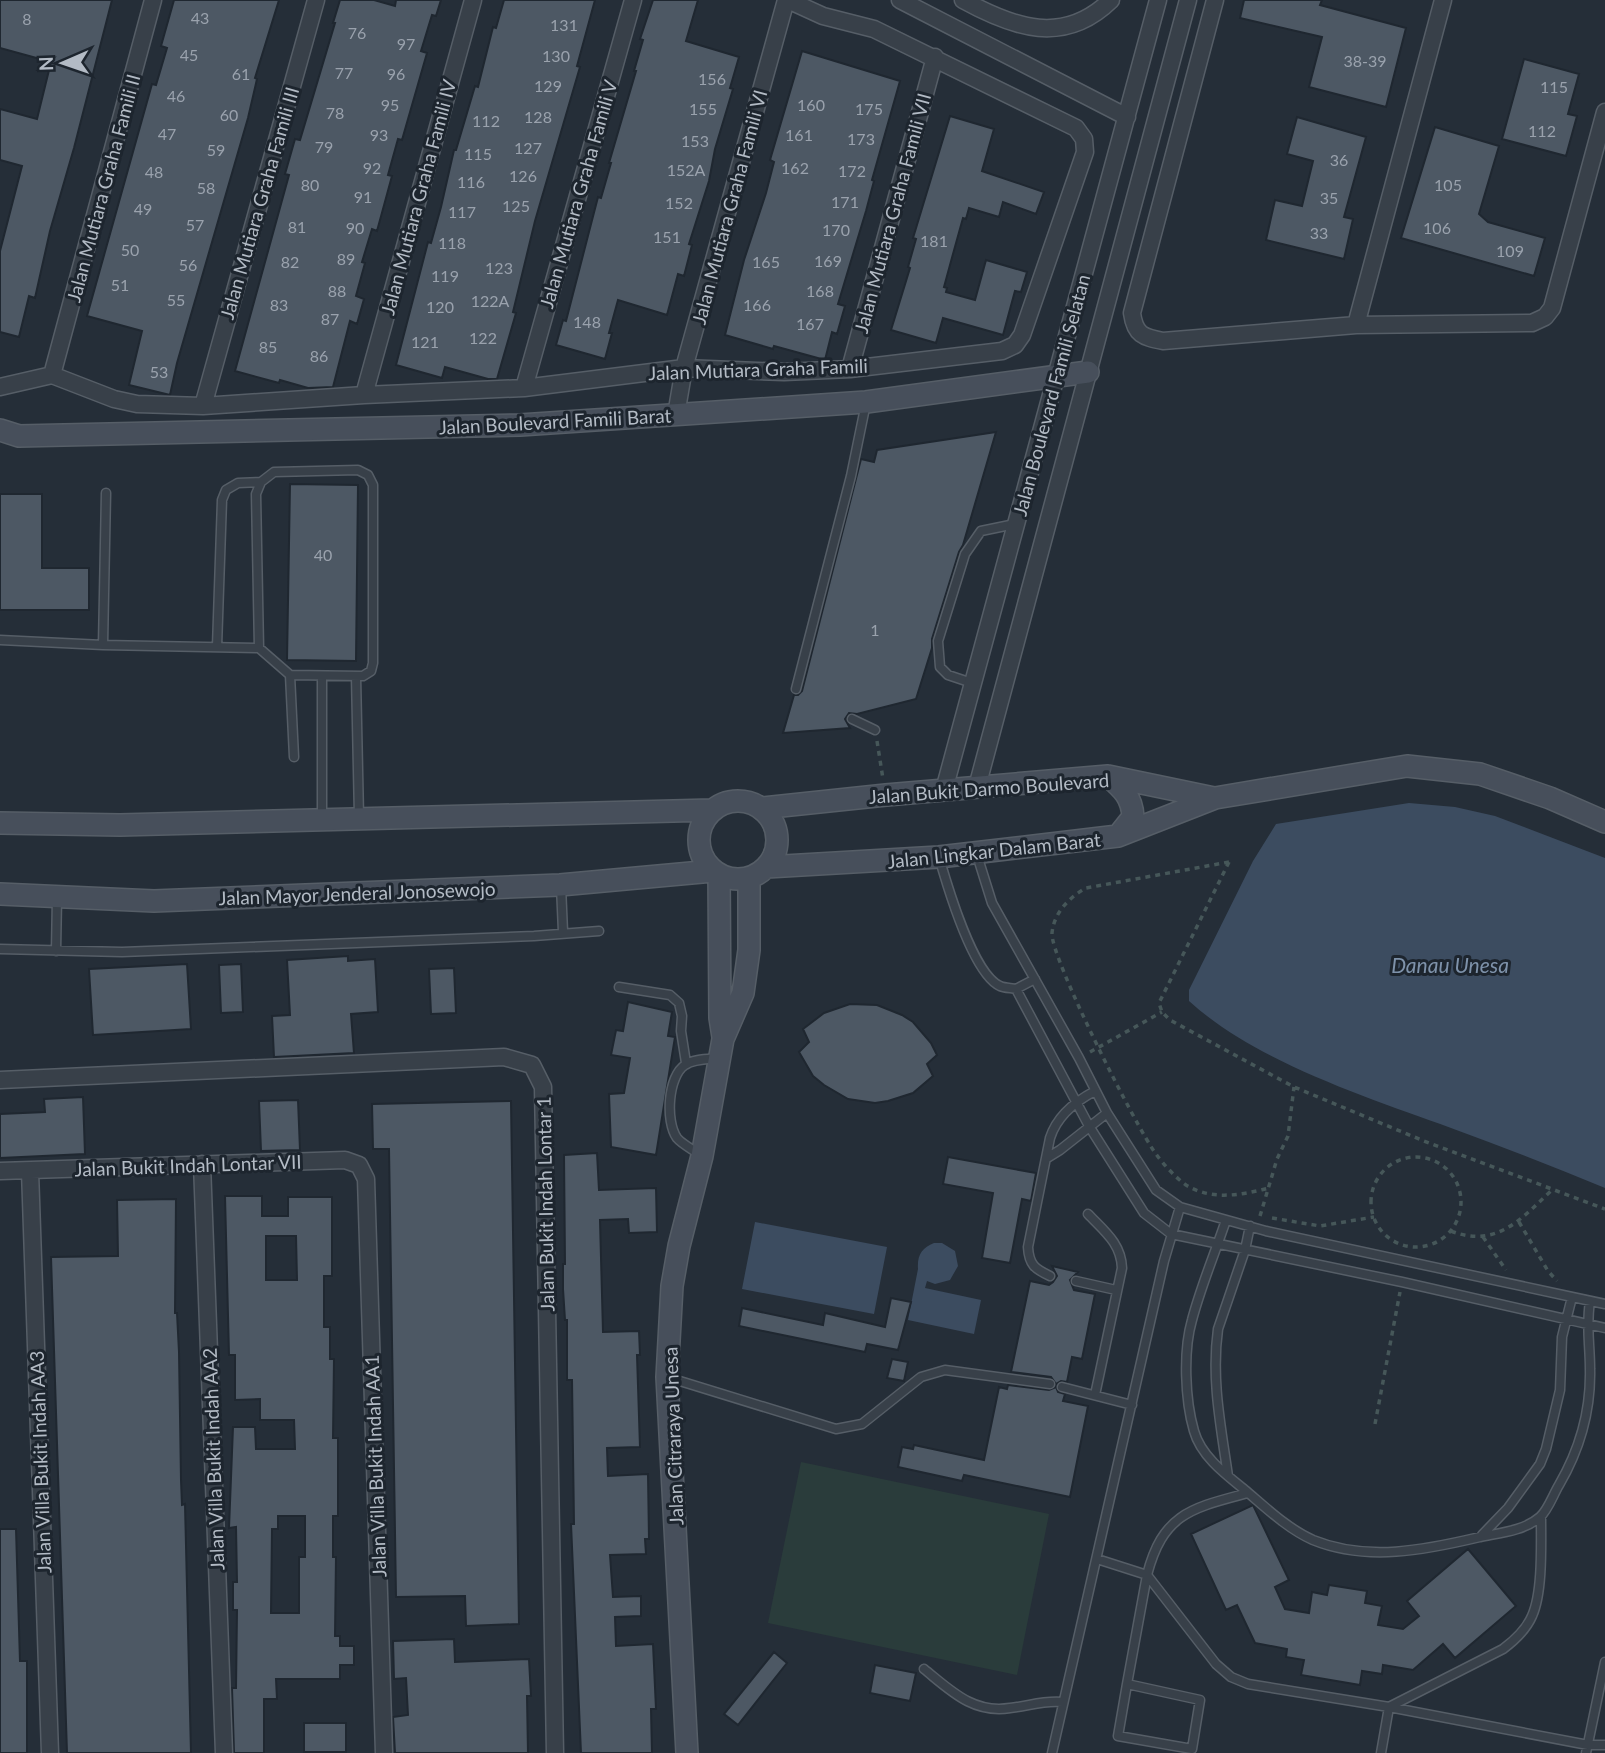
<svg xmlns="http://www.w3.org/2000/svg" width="1605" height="1753" viewBox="0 0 1605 1753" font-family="Lato,sans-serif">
<rect width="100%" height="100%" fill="#252e38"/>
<path fill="#2a3c3b" d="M 801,1462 L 1049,1514 L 1017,1675 L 768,1623 Z"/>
<path fill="#3c4c60" d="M 1409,803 L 1455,807 L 1495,816 L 1605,858 L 1605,1188 C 1554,1167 1503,1147 1451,1128 C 1366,1097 1256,1062 1189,1001 L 1189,990 L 1253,861 L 1276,824 Z
M 755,1222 L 887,1247 L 874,1314 L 742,1289 Z
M 934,1243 L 942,1243 L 955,1251 L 958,1266 L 950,1280 L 935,1284 L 927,1281 L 925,1288 L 981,1300 L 974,1334 L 908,1320 L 918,1269 C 917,1255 922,1248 934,1243 Z"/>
<path fill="#4d5864" stroke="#1f2730" stroke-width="2" fill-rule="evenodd" d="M 0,0 L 112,0 L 74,148 L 50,231 L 35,298 L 29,296 L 19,337 L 0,332 L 0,251 L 22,166 L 0,160 L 0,109 L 37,119 L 51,62 L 0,48 Z
M 174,0 L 279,0 L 255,78 L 257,79 L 248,118 L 177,363 L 170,395 L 129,385 L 142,331 L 87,316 L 152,84 L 156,85 L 167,48 L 161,46 Z
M 340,0 L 374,0 L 395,6 L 396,0 L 441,0 L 436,16 L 432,15 L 421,51 L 427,53 L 402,140 L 398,139 L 388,175 L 392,176 L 377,231 L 372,229 L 362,262 L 365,263 L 356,296 L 364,299 L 357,324 L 350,321 L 333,387 L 308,388 L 280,380 L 279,383 L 235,371 L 289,175 L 285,174 L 295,139 L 300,140 L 335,23 L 333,23 Z
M 504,0 L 595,0 L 577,66 L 580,67 L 535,221 L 513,312 L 516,313 L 497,379 L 488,379 L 445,367 L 442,378 L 396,365 L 428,242 L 431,243 L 441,207 L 454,150 L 456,150 L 475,86 L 478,87 L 493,27 L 496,28 Z
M 653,0 L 698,0 L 686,41 L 739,57 L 730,88 L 733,89 L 715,149 L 709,181 L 689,244 L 692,245 L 684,276 L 678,274 L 667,315 L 618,300 L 609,333 L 612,333 L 605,359 L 556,345 L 563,320 L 566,321 L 598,197 L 601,198 L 611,163 L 609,163 L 636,71 L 634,71 L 643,40 L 640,39 Z
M 1244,0 L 1322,0 L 1320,5 L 1406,28 L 1386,107 L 1309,87 L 1322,37 L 1240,18 Z
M 802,51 L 900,81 L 872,180 L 874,181 L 866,211 L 838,304 L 845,306 L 837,334 L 832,332 L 825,360 L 774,346 L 773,349 L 725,335 L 744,260 L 766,193 L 774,162 L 770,160 Z
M 1524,59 L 1579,74 L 1568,114 L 1577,116 L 1566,156 L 1502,139 Z
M 950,116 L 994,129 L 982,171 L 1044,192 L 1036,214 L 1003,202 L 999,217 L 969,208 L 966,219 L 963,218 L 953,254 L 944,287 L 947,288 L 946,292 L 975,300 L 986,260 L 1027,272 L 1021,292 L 1015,291 L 1003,335 L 943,318 L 936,343 L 891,330 L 910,268 L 908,267 L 916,239 L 913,238 Z
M 1297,117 L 1366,137 L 1344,217 L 1353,219 L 1344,259 L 1266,240 L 1275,200 L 1302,206 L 1313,161 L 1287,154 Z
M 1435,127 L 1499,146 L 1479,214 L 1488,222 L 1545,238 L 1534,276 L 1401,238 Z
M 996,432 L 963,545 L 959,552 L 932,639 L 932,648 L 916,699 L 857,714 L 849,713 L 845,719 L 850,728 L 783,733 L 794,695 L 798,695 L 802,691 L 861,459 L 874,462 L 877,450 Z
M 290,484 L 358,485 L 356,661 L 287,660 Z
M 0,494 L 42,494 L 42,568 L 89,568 L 89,610 L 0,610 Z
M 348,956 L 348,961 L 375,959 L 378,1012 L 351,1014 L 354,1053 L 274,1057 L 272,1016 L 290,1015 L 287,960 Z
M 187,964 L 191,1029 L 93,1035 L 89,969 Z
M 241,964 L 243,1012 L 221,1013 L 219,965 Z
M 454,968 L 456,1013 L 431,1014 L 429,969 Z
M 628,1002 L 672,1012 L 668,1036 L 675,1037 L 656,1155 L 611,1147 L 609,1094 L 624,1093 L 630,1058 L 611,1055 L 616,1030 L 623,1031 Z
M 850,1004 L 877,1005 L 902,1015 L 913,1022 L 931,1043 L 937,1055 L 927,1064 L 933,1076 L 913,1093 L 888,1101 L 875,1103 L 848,1099 L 824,1085 L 813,1076 L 799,1052 L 809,1042 L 803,1029 L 824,1013 Z
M 83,1097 L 85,1154 L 0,1158 L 0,1114 L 45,1112 L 44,1099 Z
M 298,1100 L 300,1150 L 261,1151 L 259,1101 Z
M 511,1101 L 519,1624 L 466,1626 L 465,1596 L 396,1597 L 389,1149 L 373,1149 L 372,1104 Z
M 597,1153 L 599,1190 L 656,1188 L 657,1232 L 629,1233 L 628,1219 L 600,1220 L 603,1332 L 639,1331 L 640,1355 L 637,1355 L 640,1447 L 607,1448 L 608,1476 L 648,1474 L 649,1539 L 645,1539 L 646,1554 L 610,1555 L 613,1597 L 641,1596 L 641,1616 L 615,1617 L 616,1646 L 653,1644 L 656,1709 L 651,1709 L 652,1753 L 581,1753 L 571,1524 L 574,1524 L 572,1380 L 567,1380 L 567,1320 L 565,1320 L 563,1289 L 563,1264 L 565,1264 L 564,1155 Z
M 948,1157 L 1036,1173 L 1031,1201 L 1022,1199 L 1010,1263 L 982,1258 L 993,1193 L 943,1184 Z
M 225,1196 L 262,1196 L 262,1216 L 288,1216 L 288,1197 L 332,1197 L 332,1276 L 324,1276 L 324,1327 L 330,1327 L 330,1359 L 334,1359 L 333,1438 L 338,1438 L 338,1516 L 333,1516 L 333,1557 L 336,1557 L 335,1636 L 340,1636 L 340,1646 L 354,1646 L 354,1665 L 340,1665 L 340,1679 L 276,1679 L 277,1699 L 264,1699 L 264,1753 L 234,1753 L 232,1688 L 236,1688 L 237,1610 L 233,1610 L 233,1582 L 237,1582 L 236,1527 L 229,1528 L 233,1427 L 255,1427 L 256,1449 L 295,1449 L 294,1420 L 260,1420 L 260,1399 L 235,1400 L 235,1355 L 229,1355 ZM 266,1236 L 296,1236 L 297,1280 L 266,1280 ZM 278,1516 L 305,1516 L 305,1557 L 299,1557 L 299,1613 L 271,1613 L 272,1529 L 278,1529 Z
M 176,1199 L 175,1313 L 177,1313 L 179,1352 L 181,1480 L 182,1505 L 185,1504 L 191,1753 L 67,1753 L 51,1257 L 118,1256 L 117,1200 Z
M 1052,1266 L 1078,1272 L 1070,1280 L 1074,1290 L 1095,1294 L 1082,1359 L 1072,1357 L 1067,1382 L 1061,1381 L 1056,1384 L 1051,1377 L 1011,1372 L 1030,1281 L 1049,1285 L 1053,1282 L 1057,1276 Z
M 891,1298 L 911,1302 L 898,1350 L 867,1344 L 865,1352 L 739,1326 L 742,1308 L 823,1325 L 825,1313 L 885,1327 Z
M 892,1359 L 908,1362 L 904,1381 L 887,1378 Z
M 1008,1385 L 1049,1390 L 1056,1387 L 1058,1392 L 1065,1394 L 1063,1401 L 1088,1406 L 1070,1497 L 964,1475 L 962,1481 L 898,1467 L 902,1447 L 913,1449 L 914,1445 L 984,1460 L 999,1387 L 1007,1389 Z
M 1253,1505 L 1289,1580 L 1275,1587 L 1285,1609 L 1309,1613 L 1312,1592 L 1327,1595 L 1329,1585 L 1367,1591 L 1365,1603 L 1382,1606 L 1378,1625 L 1403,1629 L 1419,1616 L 1407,1601 L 1468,1549 L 1516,1606 L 1455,1658 L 1443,1644 L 1413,1670 L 1383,1665 L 1382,1674 L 1362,1671 L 1360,1685 L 1301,1675 L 1304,1660 L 1286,1657 L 1287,1649 L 1255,1643 L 1237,1605 L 1226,1610 L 1191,1534 Z
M 0,1529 L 16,1529 L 20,1661 L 27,1661 L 27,1753 L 0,1753 Z
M 454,1639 L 455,1662 L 529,1659 L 531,1696 L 527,1696 L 528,1753 L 395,1753 L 393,1717 L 408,1715 L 406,1678 L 394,1679 L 393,1641 Z
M 774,1652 L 787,1663 L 738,1725 L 724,1714 Z
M 875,1665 L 916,1673 L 910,1701 L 870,1693 Z
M 304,1723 L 346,1723 L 346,1752 L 304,1752 Z"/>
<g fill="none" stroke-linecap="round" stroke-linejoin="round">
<g stroke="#565e67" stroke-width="11">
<path id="lane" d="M 0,640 L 103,645 L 259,648 L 290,675 L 363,676 L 371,671 L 373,663 L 373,485 L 368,475 L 358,470 L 274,472 L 261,482 L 256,494 L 259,648
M 103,645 L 106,493
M 217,647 L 222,500 L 226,490 L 238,483 L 261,482
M 290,675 L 294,757
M 322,676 L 322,819
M 356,676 L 359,817
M 972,683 L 948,675 L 940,667 L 938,641 L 965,554 L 981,531 L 1015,524
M 796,689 L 851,476 L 866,403
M 852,719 L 875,730
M 977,855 L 992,903 L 1079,1058 L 1107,1113 L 1156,1190 L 1180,1207 L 1266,1231 L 1605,1304
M 939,857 C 947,885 973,974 1000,986 C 1004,988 1012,988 1016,989 L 1089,1126 L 1144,1213 L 1171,1234 L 1402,1282 L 1605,1328
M 561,886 L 563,932
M 0,949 L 122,952 L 534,936 L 599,931
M 56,951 L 57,898
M 619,987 L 670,995 L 679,1003 L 682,1016 L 681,1031 L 686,1063
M 1016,989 L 1035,979
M 699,1154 C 692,1149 682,1144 677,1138 C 665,1121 668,1076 685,1065 C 693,1059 708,1059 718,1058
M 1047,1158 L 1060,1150 L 1107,1113
M 1088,1214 C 1104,1231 1121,1243 1122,1268 L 1095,1395
M 1226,1220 C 1215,1253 1201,1286 1192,1320 C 1183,1351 1185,1400 1194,1431 C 1201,1456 1225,1474 1245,1490 C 1265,1507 1288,1529 1313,1540 C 1367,1562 1425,1550 1480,1537 C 1499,1533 1524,1531 1540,1517 C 1548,1510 1553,1495 1559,1485 C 1580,1449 1591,1412 1590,1369 C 1590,1344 1586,1327 1590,1301
M 1050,1276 C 1035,1269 1029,1265 1028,1247 L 1050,1138 C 1057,1116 1074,1102 1095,1091
M 1076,1281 L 1116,1290
M 670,1378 L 836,1429 L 862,1424 L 921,1377 L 945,1370 L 1050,1384
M 1062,1387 L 1132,1405
M 1228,1476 C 1221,1427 1211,1379 1218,1329 L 1245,1250 L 1250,1226
M 1482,1535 L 1508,1508 L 1540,1464 L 1546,1449 L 1560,1390 L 1562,1337 L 1572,1297
M 1097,1559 L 1147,1575 C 1163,1513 1192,1508 1248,1493
M 1147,1575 L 1216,1664 L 1231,1677 L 1248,1684 L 1389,1707 L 1588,1745 L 1605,1745
M 924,1669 C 950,1690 973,1714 1010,1708 C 1030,1706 1042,1700 1063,1702
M 1127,1684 L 1200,1700 L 1192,1749 L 1118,1736 Z
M 1127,1684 L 1147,1575
M 1052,1753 L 1164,1261 L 1180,1207
M 1381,1753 L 1389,1707 L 1503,1649 C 1515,1640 1526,1630 1532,1616 C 1543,1592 1541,1543 1541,1517
M 1586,1753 L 1605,1662"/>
</g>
<g stroke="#565e67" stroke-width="19">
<path id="street" d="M 900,0 L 1127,117
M 963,0 C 1014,28 1064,46 1111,0
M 1215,0 L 1132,313 C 1135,335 1143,337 1163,341 L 1356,325 L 1532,323 L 1545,317 L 1552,308 L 1605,112
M 1356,325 L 1443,0
M 850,369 L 935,57
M 52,375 L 153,0
M 0,387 L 52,375 L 114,399 L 137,404 L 203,406 L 364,395 L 524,388 L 684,368 L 784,372 L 850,369 L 1002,351 L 1015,345 L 1022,335 L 1085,152 L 1084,139 L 1076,128 L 874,29 L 823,16 L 788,0
M 524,388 L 633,0
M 364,395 L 473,0
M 203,406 L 316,0
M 676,415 L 684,368 L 786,0
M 977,787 L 1188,0
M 944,790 L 1158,0
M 0,1080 L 504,1057 L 532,1065 L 543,1087 L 555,1753
M 202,1164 L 224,1753
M 0,1171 L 345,1160 L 359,1165 L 366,1179 L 384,1753
M 30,1171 L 50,1753"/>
</g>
<g stroke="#565e67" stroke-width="24">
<path id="secondary" d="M 0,430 L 19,436 L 520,425 L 866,402 L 1088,372
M 1108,776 C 1123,789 1132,797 1133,817 L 1118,836
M699 840a39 39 0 1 1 78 0a39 39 0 1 1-78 0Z
M 762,808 L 886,795 L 1108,776 L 1214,798
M 0,823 L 120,825 L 712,810
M 767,867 L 939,857 L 1118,836 L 1215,798 L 1407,766 L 1480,774 L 1550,798 L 1605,822
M 719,874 L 720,1018 L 723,1037
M 0,894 L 154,901 L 560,885 L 713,871
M 687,1753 L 667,1377 L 672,1286 L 679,1246 L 702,1156 L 723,1039 L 743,993 L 749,950 L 749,878"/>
</g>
<path stroke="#465759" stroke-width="3.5" stroke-dasharray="5 5" stroke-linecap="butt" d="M 877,741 L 883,779
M 1229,862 L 1159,1003 L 1162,1012 L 1170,1020 L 1294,1087 L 1424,1141 L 1605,1209
M 1229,862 L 1086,888 C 1070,897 1054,912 1052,933 C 1050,957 1137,1129 1156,1154 C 1164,1165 1175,1177 1186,1185 C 1212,1201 1241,1195 1269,1188
M 1090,1052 L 1162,1012
M1371 1202a45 45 0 1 1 90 0a45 45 0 1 1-90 0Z
M 1260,1216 L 1277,1159 L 1288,1136 L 1294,1087
M 1272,1218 L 1320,1226 L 1374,1217
M 1519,1222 L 1548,1271 L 1557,1281
M 1451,1231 C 1497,1249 1522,1218 1553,1189
M 1483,1237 L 1506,1270
M 1375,1424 L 1400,1292"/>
<use href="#lane" stroke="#384049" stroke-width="8"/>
<use href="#street" stroke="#384049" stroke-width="16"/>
<use href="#secondary" stroke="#474f5b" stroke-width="21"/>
</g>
<g text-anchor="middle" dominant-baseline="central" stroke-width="6" stroke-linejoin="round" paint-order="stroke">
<g font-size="16" fill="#9aa2ad">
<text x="200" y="17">43</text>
<text x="27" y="18">8</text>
<text x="564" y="24">131</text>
<text x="357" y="32">76</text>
<text x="406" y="43">97</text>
<text x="189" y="54">45</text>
<text x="556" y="55">130</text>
<text x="1365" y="60">38-39</text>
<text x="344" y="72">77</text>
<text x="241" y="73">61</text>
<text x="396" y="73">96</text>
<text x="712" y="78">156</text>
<text x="548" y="85">129</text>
<text x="1554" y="86">115</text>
<text x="176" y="95">46</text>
<text x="390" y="104">95</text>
<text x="811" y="104">160</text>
<text x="703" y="108">155</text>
<text x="869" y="108">175</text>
<text x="335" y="112">78</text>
<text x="229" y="114">60</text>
<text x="538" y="116">128</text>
<text x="486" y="120">112</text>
<text x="1542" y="130">112</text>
<text x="167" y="133">47</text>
<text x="379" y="134">93</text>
<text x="799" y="134">161</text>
<text x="861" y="138">173</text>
<text x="695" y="140">153</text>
<text x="324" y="146">79</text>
<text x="528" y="147">127</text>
<text x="216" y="149">59</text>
<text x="478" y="153">115</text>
<text x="1339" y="159">36</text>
<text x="372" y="167">92</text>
<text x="795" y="167">162</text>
<text x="686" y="169">152A</text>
<text x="852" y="170">172</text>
<text x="154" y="171">48</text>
<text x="523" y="175">126</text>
<text x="471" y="181">116</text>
<text x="310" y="184">80</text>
<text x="1448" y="184">105</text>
<text x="206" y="187">58</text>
<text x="363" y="196">91</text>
<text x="1329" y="197">35</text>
<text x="845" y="201">171</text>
<text x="679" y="202">152</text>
<text x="516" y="205">125</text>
<text x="143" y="208">49</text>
<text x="462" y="211">117</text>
<text x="195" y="224">57</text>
<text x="297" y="226">81</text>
<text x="355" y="227">90</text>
<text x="1437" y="227">106</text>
<text x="836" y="229">170</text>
<text x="1319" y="232">33</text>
<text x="667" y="236">151</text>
<text x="934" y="240">181</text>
<text x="452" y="242">118</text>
<text x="130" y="249">50</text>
<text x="1510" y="250">109</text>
<text x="346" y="258">89</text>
<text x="828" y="260">169</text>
<text x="290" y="261">82</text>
<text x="766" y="261">165</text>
<text x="188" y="264">56</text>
<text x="499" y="267">123</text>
<text x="445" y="275">119</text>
<text x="120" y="284">51</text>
<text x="337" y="290">88</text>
<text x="820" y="290">168</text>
<text x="176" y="299">55</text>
<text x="490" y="300">122A</text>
<text x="279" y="304">83</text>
<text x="757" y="304">166</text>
<text x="440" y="306">120</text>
<text x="330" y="318">87</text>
<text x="587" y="321">148</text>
<text x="810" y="323">167</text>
<text x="483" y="337">122</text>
<text x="425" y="341">121</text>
<text x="268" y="346">85</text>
<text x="319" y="355">86</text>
<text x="159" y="371">53</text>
<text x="323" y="554">40</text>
<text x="875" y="629">1</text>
</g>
<g font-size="19" fill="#b3bbc5" stroke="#1d252e">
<text transform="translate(103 188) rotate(-75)">Jalan Mutiara Graha Famili II</text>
<text transform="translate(578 194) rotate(-74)">Jalan Mutiara Graha Famili V</text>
<text transform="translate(418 197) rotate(-75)">Jalan Mutiara Graha Famili IV</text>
<text transform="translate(259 203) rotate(-74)">Jalan Mutiara Graha Famili III</text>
<text transform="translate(729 207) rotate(-75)">Jalan Mutiara Graha Famili VI</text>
<text transform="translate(892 213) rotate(-75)">Jalan Mutiara Graha Famili VII</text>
<text transform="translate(758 369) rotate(-2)">Jalan Mutiara Graha Famili</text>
<text transform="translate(1051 395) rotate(-75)">Jalan Boulevard Famili Selatan</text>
<text transform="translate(555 421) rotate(-3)">Jalan Boulevard Famili Barat</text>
<text transform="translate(989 788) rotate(-4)">Jalan Bukit Darmo Boulevard</text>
<text transform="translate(994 850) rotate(-6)">Jalan Lingkar Dalam Barat</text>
<text transform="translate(357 893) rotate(-2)">Jalan Mayor Jenderal Jonosewojo</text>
<text transform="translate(188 1165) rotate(-2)">Jalan Bukit Indah Lontar VII</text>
<text transform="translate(545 1204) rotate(-91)">Jalan Bukit Indah Lontar 1</text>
<text transform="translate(673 1436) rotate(-92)">Jalan Citraraya Unesa</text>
<text transform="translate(213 1459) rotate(-92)">Jalan Villa Bukit Indah AA2</text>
<text transform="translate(40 1462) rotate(-92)">Jalan Villa Bukit Indah AA3</text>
<text transform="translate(375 1466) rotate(-92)">Jalan Villa Bukit Indah AA1</text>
</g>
<g font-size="21" font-style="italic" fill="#7e92aa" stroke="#1d252e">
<text x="1450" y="964">Danau Unesa</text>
</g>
</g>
<g transform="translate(63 63) rotate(268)" stroke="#1d252e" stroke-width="5" paint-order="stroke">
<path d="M0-5L12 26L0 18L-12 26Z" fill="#b3bbc5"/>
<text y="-10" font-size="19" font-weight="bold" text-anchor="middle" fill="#b3bbc5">N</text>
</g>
</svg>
